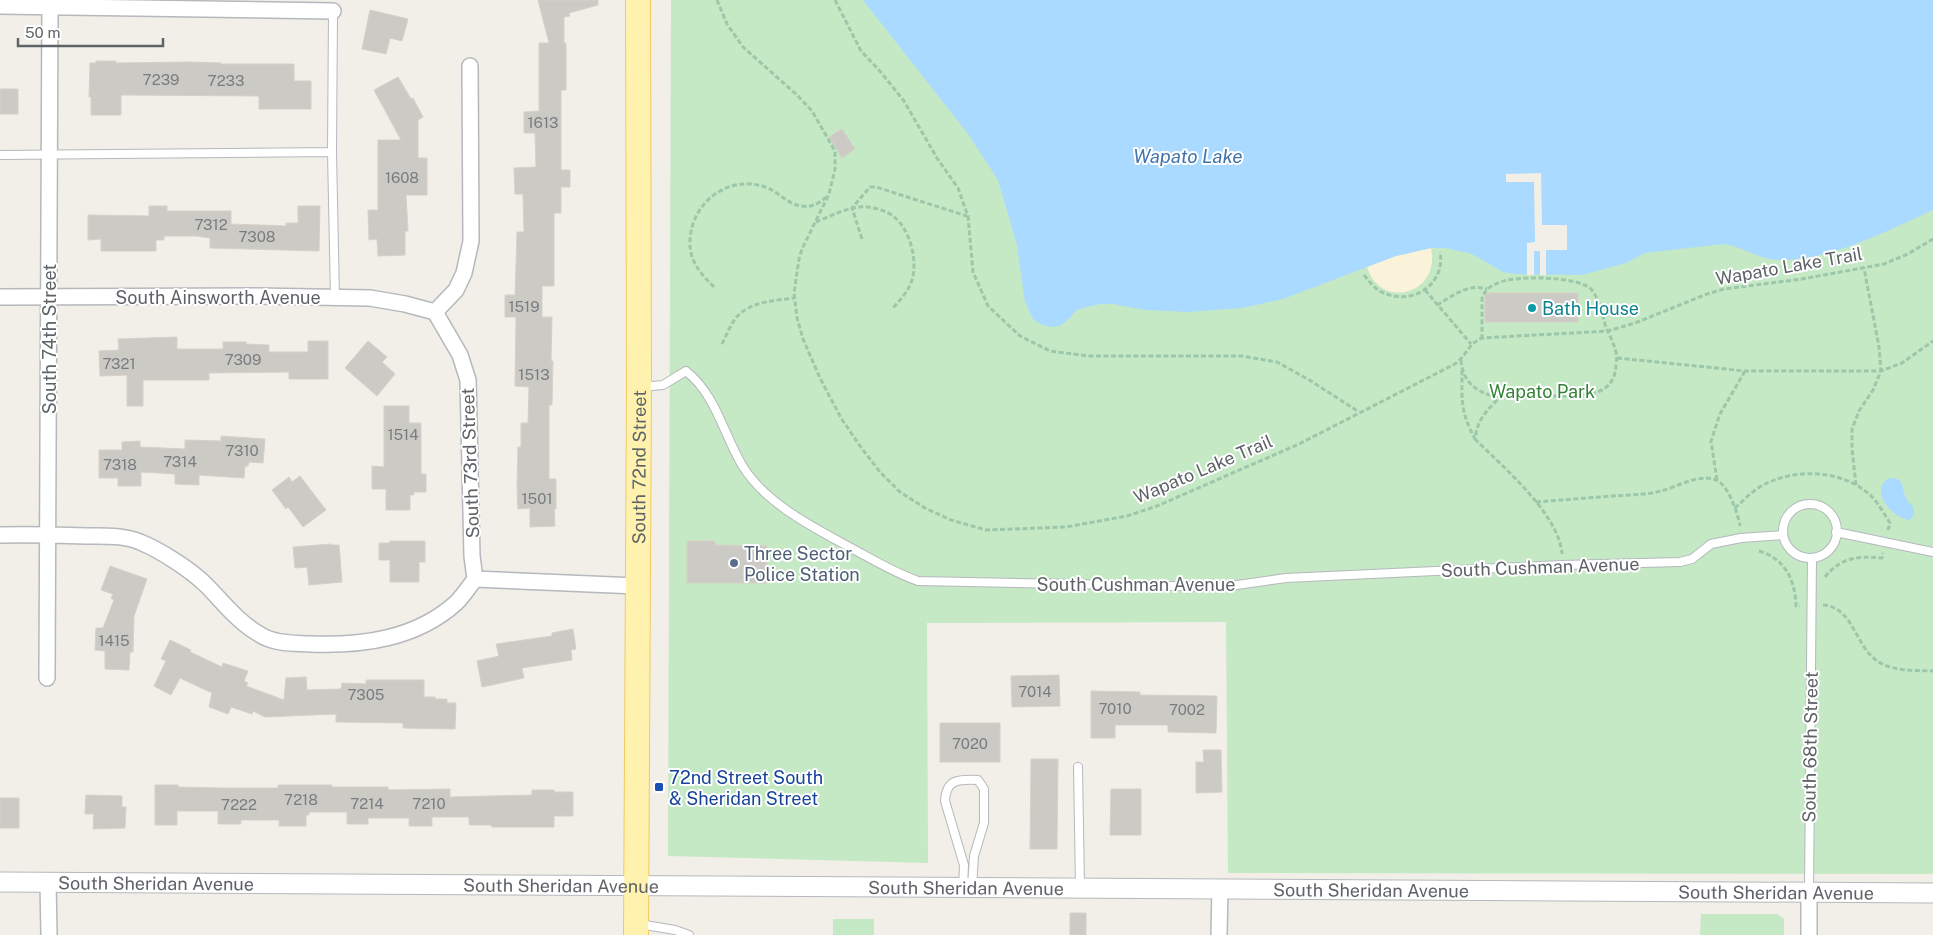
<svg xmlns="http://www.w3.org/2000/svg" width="1933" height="935" viewBox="0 0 1933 935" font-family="'Public Sans',sans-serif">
<rect width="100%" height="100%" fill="#f1efe8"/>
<path fill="#c5e8c5" d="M 671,0 L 1933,0 L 1933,874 L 1228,873 L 1226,622 L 927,623 L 928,863 L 668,856 Z
M 1701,914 L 1777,914 L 1784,919 L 1784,935 L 1700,935 Z
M 833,919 L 874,919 L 874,935 L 833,935 Z"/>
<path fill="#fbf3d9" d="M 1431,248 C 1441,296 1378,310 1367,266 L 1396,256 Z"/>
<path fill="#aadaff" d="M 863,0 L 1933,0 L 1933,210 C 1890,230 1826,262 1778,260 C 1758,259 1742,246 1723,244 L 1645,253 L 1626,263 L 1582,275 L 1515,274 L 1503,272 L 1472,254 L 1446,248 L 1431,248 L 1396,256 L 1283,299 L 1242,308 L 1188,312 L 1144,310 L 1112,304 L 1100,304 L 1076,310 L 1070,318 L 1060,326 L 1052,327 L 1042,325 L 1033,319 L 1025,302 L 1017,245 L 998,180 L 968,134 Z
M 1890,478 C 1905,478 1901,487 1906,498 C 1909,505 1915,505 1914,515 L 1909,520 C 1891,518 1868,488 1890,478 Z"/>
<path fill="#f1efe8" d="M 1541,173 L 1542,225 L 1567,225 L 1567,250 L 1546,250 L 1546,275 L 1540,275 L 1540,251 L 1534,251 L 1534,275 L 1527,275 L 1527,243 L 1535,242 L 1534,182 L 1506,182 L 1506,174 Z"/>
<path fill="#cccac5" stroke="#d6d1c6" d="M 538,0 L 598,0 L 598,5 L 569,13 L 570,16 L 564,17 L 564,43 L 566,43 L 566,90 L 561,90 L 561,170 L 570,170 L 570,187 L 561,187 L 561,213 L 554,213 L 554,286 L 542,286 L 542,317 L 552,317 L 551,361 L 553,361 L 552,405 L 549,405 L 549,479 L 556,479 L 556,509 L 554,509 L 555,526 L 530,527 L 530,508 L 518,509 L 517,487 L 518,447 L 521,447 L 521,423 L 528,423 L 529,387 L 515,386 L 516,317 L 505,317 L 505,295 L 515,295 L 517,232 L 524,232 L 523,194 L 515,194 L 514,168 L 536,167 L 535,133 L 524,133 L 524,112 L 539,111 L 539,43 L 549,43 Z
M 370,10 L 408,19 L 402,41 L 390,38 L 386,54 L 362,49 Z
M 96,61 L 116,61 L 116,63 L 190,62 L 221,63 L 221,64 L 294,64 L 294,81 L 311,81 L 311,109 L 259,109 L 259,96 L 121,95 L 121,115 L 91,115 L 91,97 L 89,97 L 90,63 L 96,63 Z
M 398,77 L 411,99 L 413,98 L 423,117 L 418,120 L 418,158 L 427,158 L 427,195 L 406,195 L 408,231 L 405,231 L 405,255 L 378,256 L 377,239 L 369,240 L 368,210 L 378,210 L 378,140 L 401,140 L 374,90 Z
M 0,89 L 18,89 L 18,114 L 0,114 Z
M 842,129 L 855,149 L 842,158 L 829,137 Z
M 149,206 L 167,206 L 167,211 L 231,211 L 231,224 L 286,226 L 286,223 L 298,223 L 298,206 L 320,206 L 319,251 L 210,248 L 210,238 L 196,236 L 164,236 L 164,240 L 156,240 L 156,251 L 101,251 L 101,239 L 88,240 L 88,215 L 149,216 Z
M 1485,293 L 1578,293 L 1578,322 L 1485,322 Z
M 177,337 L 177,349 L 223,349 L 223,342 L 246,342 L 246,344 L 269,345 L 269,352 L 308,352 L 308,341 L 328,341 L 328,379 L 289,379 L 289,372 L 209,373 L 209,380 L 143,380 L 143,406 L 127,406 L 127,375 L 100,376 L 99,351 L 119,350 L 118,339 Z
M 368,341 L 387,357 L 382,362 L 395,374 L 377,396 L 345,368 Z
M 384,406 L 409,406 L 409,423 L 421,423 L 421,474 L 426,474 L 426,492 L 414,492 L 414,495 L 410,495 L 410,510 L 386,510 L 386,489 L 372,489 L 372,466 L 384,467 Z
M 221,436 L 265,439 L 263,463 L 249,462 L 248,466 L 245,466 L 244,478 L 199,475 L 199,485 L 175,484 L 175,474 L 141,472 L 141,486 L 118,486 L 118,478 L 99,478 L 99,450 L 122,450 L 122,442 L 140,441 L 140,447 L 185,449 L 185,440 L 221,441 Z
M 300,476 L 326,510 L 303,527 L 288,507 L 286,509 L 272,490 L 289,477 L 292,482 Z
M 390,541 L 425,541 L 425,562 L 419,562 L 419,582 L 390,582 L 390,560 L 379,560 L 379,543 L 390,543 Z
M 687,541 L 715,541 L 715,545 L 767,546 L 767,583 L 687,583 Z
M 331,544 L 331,545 L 339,545 L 342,582 L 309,585 L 307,567 L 295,568 L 293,547 Z
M 110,566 L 147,579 L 134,616 L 133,652 L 130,652 L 129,670 L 105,669 L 105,651 L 95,650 L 96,628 L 103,628 L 114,600 L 111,598 L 113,594 L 101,590 Z
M 573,629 L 576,649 L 571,650 L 572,660 L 522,668 L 524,678 L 482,687 L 477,661 L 499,656 L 496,644 L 552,636 L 552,633 Z
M 170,640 L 191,650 L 190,652 L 222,667 L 223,663 L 248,671 L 244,681 L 248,683 L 246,686 L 284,700 L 286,678 L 306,677 L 307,690 L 341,689 L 342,683 L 366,684 L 366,680 L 424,680 L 424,697 L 435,697 L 435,699 L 447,699 L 447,703 L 456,703 L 455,729 L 403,728 L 403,723 L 336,722 L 336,714 L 265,717 L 253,711 L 252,714 L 231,707 L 228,714 L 209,707 L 212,693 L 180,678 L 171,695 L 154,686 L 166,661 L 161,659 Z
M 1059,675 L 1060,706 L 1012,707 L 1011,676 Z
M 1091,691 L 1140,692 L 1140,695 L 1217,696 L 1216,733 L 1168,732 L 1168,725 L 1115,725 L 1115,738 L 1091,738 Z
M 940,723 L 1000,723 L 1000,762 L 940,762 Z
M 1203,750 L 1221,750 L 1222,792 L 1196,793 L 1196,762 L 1204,762 Z
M 1031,759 L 1058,759 L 1057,849 L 1030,849 Z
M 155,785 L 178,785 L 178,787 L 218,788 L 278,788 L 278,785 L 332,785 L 332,787 L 388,787 L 388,790 L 450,789 L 450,797 L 532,795 L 532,790 L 554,790 L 554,792 L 573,792 L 573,816 L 554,816 L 554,827 L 492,827 L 491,825 L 469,825 L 469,817 L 432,817 L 432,826 L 409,826 L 409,818 L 368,818 L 368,824 L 347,824 L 347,812 L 309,812 L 309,815 L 306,815 L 306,826 L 279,826 L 279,820 L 241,820 L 241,824 L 218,824 L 218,811 L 177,811 L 177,825 L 155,825 Z
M 1111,789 L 1141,789 L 1141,835 L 1110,835 Z
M 86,795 L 122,796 L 122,807 L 126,807 L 125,828 L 93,829 L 94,814 L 85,814 Z
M 0,798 L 19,798 L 19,828 L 0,828 Z
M 1070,913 L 1086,913 L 1086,935 L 1070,935 Z"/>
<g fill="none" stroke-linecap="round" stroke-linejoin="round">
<g stroke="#b5b8bc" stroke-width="10">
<path id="service" d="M 333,11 L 332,152 L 335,298
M 0,155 L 332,152
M 641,387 L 663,385 L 686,371 C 716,395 723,433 742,465 C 765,504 815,528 853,549 C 875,561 895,573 918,581 L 1223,587 L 1286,578 L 1563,565 L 1680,562 L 1692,559 L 1711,544 L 1741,538 L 1783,535
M1783 531a27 27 0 1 1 54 0a27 27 0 1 1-54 0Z
M 1836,532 L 1933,552
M 1078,767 L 1080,887
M 963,887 L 964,865 L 945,801 C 946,779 959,779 978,780 L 984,789 L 984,823 L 974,856 L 972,887
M 1809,891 L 1812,558
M 639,924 L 675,930 L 689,935"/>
</g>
<g stroke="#b5b8bc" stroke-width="18">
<path id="minor" d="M 0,6 L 333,11
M 0,297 L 256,296 L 370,298 L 405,304 L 435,312
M 435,312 L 460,355 L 468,380 L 472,556 L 475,579
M 435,312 L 456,290 L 464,273 L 471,241 L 470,66
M 0,535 C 29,534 58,535 87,536 C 104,536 124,535 140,542 C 160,550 191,570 206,585 C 223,602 238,622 259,634 C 274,644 293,643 310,644 C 362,646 416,639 456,603 C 463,596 469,587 475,579
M 475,579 L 637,586
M 47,678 L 50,0
M 48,882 L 49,935
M 1219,935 L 1220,888
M 1809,935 L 1809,893"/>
</g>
<g stroke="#b5b8bc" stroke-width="21">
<g id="tertiary">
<path id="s1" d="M 0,882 L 1933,893"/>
</g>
</g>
<g stroke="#f2c960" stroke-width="26">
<g id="primary">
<path id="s2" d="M 636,935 L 639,387 L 638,0"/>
</g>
</g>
<path stroke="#9cc7a9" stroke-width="3" stroke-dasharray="5 2.5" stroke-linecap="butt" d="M 717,0 L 727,24 L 743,47 L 797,95 L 812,111 L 835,151 L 835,169 L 829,194 L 802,249 L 799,259 L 794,293 L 797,318 L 803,339 L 820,378 L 841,418 L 860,446 L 880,472 L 900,492 L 925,508 L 951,520 L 986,530 L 1066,527 L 1127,516 L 1157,506 L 1299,444 L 1453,365 C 1466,358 1467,344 1482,338 L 1608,331 L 1635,323 L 1707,294 L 1724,289 L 1802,279 L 1884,264 L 1908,254 L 1933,239
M 835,0 L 861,51 L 879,70 L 904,101 L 937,158 L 958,188 L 968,216 L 973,272 L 988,306 L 1020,336 L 1050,351 L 1088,356 L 1242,356 L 1277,362 L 1311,381 L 1359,412
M 816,222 C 831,216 851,205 868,207 C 875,208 887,211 893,216 C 910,229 918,260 912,280 C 908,292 900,300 892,309
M 862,239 L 852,208 L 870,187 L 876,187 L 967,216
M 1364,275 C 1370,282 1375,290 1384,293 C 1414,306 1446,283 1440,252
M 714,287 C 701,274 689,261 690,241 C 691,203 728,174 765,187 C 778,191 788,205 802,206 C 811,208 820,203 826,197
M 1425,290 L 1471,344
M 1437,305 C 1452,296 1469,283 1487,289
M 722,344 C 726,336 730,326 735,319 C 749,301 774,301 794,298
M 1617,358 L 1745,371 L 1881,371 L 1902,363 L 1933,341
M 1461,360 C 1462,380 1475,392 1494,396 L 1581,396 C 1601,393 1615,387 1616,365 C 1617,359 1617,354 1615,349 C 1613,341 1608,333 1605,324 C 1602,313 1599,298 1591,289 C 1578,276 1514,275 1498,283 C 1490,286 1485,290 1482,298 L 1482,338
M 1462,370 C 1462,401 1460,411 1475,439 C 1477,420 1487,410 1500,397
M 1475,439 C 1503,467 1559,514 1562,554
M 1717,480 L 1711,441 L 1720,414 L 1745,371
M 1856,485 L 1852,449 L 1852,429 L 1859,411 L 1873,390 L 1881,371 L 1879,347 L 1864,268
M 1536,502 C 1561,500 1587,498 1612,496 C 1628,495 1645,495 1661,491 C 1677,487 1700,473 1716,480 C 1728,484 1738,514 1740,526
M 1735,508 C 1744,500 1754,489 1765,484 C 1797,468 1843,470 1870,495 C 1878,502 1884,514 1890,523 L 1888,530
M 1759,551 C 1785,559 1795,579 1796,606 L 1800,606
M 1825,577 C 1841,557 1858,556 1882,558 L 1883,553
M 1823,605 C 1853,607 1855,645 1876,660 C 1892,672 1914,670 1933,671"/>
<use href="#service" stroke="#fff" stroke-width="8"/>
<use href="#minor" stroke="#fff" stroke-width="15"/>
<use href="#tertiary" stroke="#fff" stroke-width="19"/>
<use href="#primary" stroke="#fff2af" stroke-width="24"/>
</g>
<circle fill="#0f9aa8" stroke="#fff" stroke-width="2" cx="1532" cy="308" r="5"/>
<circle fill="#5c6f8a" stroke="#fff" stroke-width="2" cx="734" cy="563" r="5"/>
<rect fill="#1a4fb4" stroke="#fff" stroke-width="2" x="654" y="782" width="10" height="10" rx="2.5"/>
<g text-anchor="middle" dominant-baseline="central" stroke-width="4" stroke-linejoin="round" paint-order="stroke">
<g font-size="15" fill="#7a7d7f">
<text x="161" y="79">7239</text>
<text x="226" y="80">7233</text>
<text x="543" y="122">1613</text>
<text x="402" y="177">1608</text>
<text x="211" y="224">7312</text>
<text x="257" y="236">7308</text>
<text x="524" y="306">1519</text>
<text x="243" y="359">7309</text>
<text x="119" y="363">7321</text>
<text x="534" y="374">1513</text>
<text x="403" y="434">1514</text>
<text x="242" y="450">7310</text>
<text x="180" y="461">7314</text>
<text x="120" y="464">7318</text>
<text x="537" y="498">1501</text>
<text x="114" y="640">1415</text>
<text x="1035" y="691">7014</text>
<text x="366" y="694">7305</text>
<text x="1115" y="708">7010</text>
<text x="1187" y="709">7002</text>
<text x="970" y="743">7020</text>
<text x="301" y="799">7218</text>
<text x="367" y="803">7214</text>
<text x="429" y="803">7210</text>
<text x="239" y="804">7222</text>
</g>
<g font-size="18" fill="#5f6368" stroke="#fff">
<text transform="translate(1789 266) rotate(-10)">Wapato Lake Trail</text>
<text x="218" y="297">South Ainsworth Avenue</text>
<text transform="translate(49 339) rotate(-90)">South 74th Street</text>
<text transform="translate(470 463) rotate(-92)">South 73rd Street</text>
<text stroke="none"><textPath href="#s2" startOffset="468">South 72nd Street</textPath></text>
<text transform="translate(1203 469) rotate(-23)">Wapato Lake Trail</text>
<text transform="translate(1540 567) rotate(-2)">South Cushman Avenue</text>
<text x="1136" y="584">South Cushman Avenue</text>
<text transform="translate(1810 747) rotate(-89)">South 68th Street</text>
<text stroke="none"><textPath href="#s1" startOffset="156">South Sheridan Avenue</textPath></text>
<text stroke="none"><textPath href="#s1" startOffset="561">South Sheridan Avenue</textPath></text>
<text stroke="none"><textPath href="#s1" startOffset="966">South Sheridan Avenue</textPath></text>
<text stroke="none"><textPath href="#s1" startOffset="1371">South Sheridan Avenue</textPath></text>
<text stroke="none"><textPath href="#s1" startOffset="1776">South Sheridan Avenue</textPath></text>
</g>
<g font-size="18" fill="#0d838f" stroke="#fff" text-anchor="start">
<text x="1542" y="308">Bath House</text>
</g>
<g font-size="18" fill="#348238" stroke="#fff">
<text x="1542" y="391">Wapato Park</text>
</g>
<g font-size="18" fill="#4e5e75" stroke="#fff" text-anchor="start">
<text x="744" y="553">Three Sector<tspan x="744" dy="21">Police Station</tspan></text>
</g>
<g font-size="18" fill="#164399" stroke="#fff" text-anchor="start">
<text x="669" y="777">72nd Street South<tspan x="669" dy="21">&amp; Sheridan Street</tspan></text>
</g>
<g font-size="19" font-style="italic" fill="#4174aa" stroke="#fff">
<text x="1188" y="156">Wapato Lake</text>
</g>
</g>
<path d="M18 38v8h145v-8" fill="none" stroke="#5f6368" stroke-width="2.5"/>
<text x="25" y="38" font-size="15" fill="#5f6368" stroke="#ffffff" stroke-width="4" paint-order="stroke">50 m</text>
</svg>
